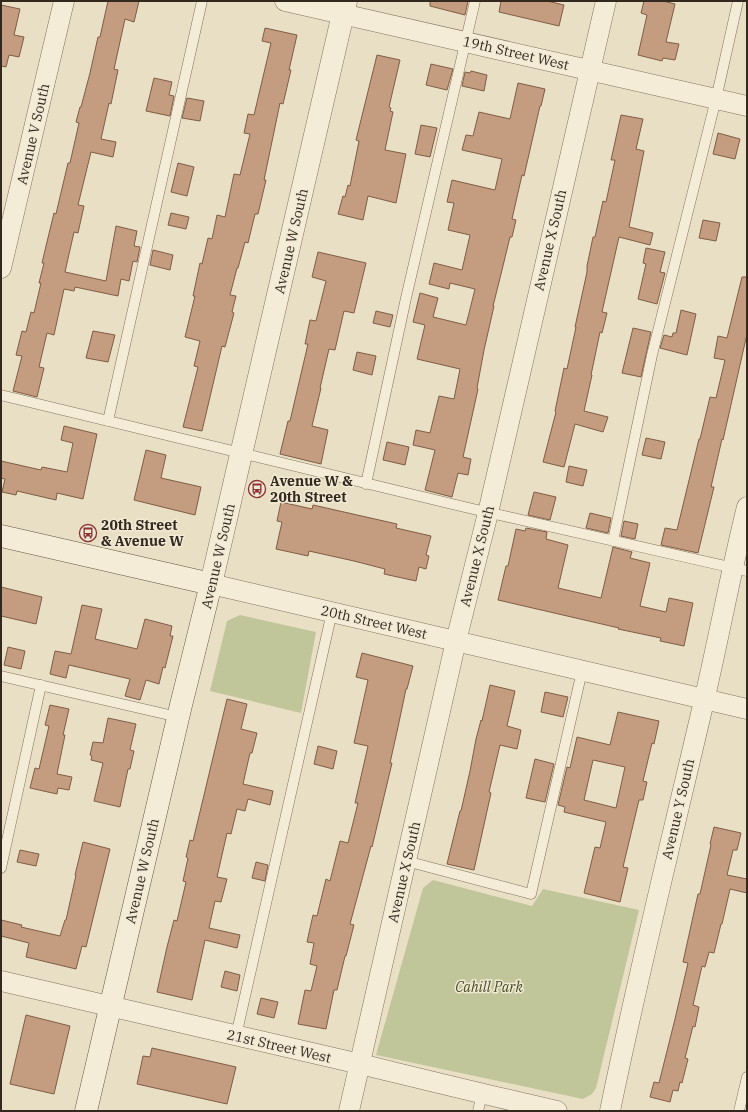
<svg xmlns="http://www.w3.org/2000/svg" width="748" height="1112" viewBox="0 0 748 1112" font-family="'IBM Plex Serif',serif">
<rect width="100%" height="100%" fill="#e9dfc5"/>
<path fill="#c1c69a" d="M 240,615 L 316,632 L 301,713 L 210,691 L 227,621 Z
M 433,880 L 532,906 L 543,889 L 639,910 L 596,1088 L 592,1094 L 583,1099 L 376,1055 L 423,888 Z"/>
<path fill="#c49c7f" stroke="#7f5d45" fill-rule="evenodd" d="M 108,1 L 139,1 L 134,22 L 125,19 L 114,69 L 118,70 L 111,104 L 109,103 L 101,139 L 116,142 L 113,157 L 91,152 L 78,205 L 84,206 L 78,233 L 74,232 L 65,272 L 106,281 L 116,226 L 137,231 L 134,246 L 140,247 L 137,262 L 133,261 L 129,281 L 121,279 L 118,296 L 75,287 L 74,291 L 64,289 L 54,335 L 47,333 L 39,367 L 44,368 L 37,397 L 13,391 L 22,356 L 16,355 L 22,331 L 26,332 L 31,312 L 34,313 L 41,283 L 39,283 L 44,263 L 42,263 L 46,246 L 54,213 L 56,214 L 68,163 L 70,163 L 79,123 L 76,122 L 80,107 L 81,107 L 90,73 L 98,37 L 100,37 Z
M 430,1 L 468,1 L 465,15 L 430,6 Z
M 501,1 L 547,1 L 564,5 L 559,26 L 499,12 Z
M 644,1 L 663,1 L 675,4 L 666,42 L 679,44 L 675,60 L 663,58 L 662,61 L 638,55 L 647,15 L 641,13 Z
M 1,5 L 20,9 L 14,35 L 24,37 L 19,57 L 9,55 L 6,67 L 1,66 Z
M 265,28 L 297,35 L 289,70 L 291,70 L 283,104 L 280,103 L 264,180 L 266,180 L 258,214 L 255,214 L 248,243 L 245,242 L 238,268 L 237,268 L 230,295 L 236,296 L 232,312 L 234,313 L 225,347 L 222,346 L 202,431 L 183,427 L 198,367 L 194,366 L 200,341 L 185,337 L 195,296 L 193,296 L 200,263 L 202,264 L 208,238 L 212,239 L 217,215 L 225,217 L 234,174 L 240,175 L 250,134 L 244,133 L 248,114 L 254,115 L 271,43 L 262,41 Z
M 377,55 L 400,60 L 389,107 L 391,108 L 390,111 L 393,112 L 385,150 L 406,154 L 396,203 L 368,196 L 363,220 L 338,214 L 343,196 L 345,197 L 348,185 L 350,186 L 359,141 L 356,140 Z
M 431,64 L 453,69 L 447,90 L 426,85 Z
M 471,71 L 487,75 L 484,91 L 462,86 L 465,72 L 470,73 Z
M 154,78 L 172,82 L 169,95 L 174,96 L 170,116 L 146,111 Z
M 518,83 L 545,89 L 541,106 L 540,106 L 524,176 L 522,175 L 512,219 L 516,220 L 512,237 L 510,237 L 502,270 L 493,306 L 494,306 L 484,350 L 477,388 L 478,389 L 463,457 L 471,459 L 468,475 L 458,473 L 452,497 L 425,490 L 435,450 L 413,445 L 416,430 L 430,433 L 439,396 L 454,399 L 460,369 L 417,359 L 425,325 L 413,322 L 420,293 L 438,298 L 433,317 L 466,325 L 475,289 L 450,283 L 449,289 L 429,284 L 434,263 L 462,270 L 470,235 L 448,230 L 454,203 L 447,202 L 452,180 L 495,190 L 502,159 L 462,150 L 466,135 L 473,136 L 479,112 L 510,119 Z
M 187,98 L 204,101 L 200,121 L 182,118 Z
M 621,115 L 643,119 L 636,149 L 644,151 L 629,227 L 653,233 L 650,245 L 619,237 L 602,312 L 607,313 L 602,333 L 600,332 L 591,375 L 592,375 L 584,411 L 608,417 L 603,432 L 575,424 L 564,467 L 543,462 L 556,412 L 555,411 L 564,368 L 567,369 L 576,327 L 575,327 L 587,272 L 587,266 L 593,237 L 595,237 L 603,201 L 606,202 L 615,160 L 611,160 Z
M 421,125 L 437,128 L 430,157 L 415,154 Z
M 718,133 L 740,139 L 735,159 L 713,154 Z
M 178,163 L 194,167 L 187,196 L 171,192 Z
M 171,213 L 189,217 L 186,229 L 168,225 Z
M 703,220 L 720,223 L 716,241 L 699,238 Z
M 646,248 L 665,252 L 660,272 L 665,273 L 657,304 L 638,299 L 646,264 L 643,263 Z
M 153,250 L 173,255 L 170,270 L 150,265 Z
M 318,252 L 366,263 L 354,313 L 344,311 L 335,350 L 329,349 L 320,388 L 321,388 L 312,426 L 328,430 L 321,464 L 280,454 L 288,421 L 290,421 L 308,344 L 305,344 L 310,320 L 316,321 L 326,281 L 312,277 Z
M 742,277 L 747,277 L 747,334 L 723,440 L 722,439 L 711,487 L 714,487 L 698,553 L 661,545 L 665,528 L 677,530 L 699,439 L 700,439 L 710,397 L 716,398 L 725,360 L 714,358 L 718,336 L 727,338 Z
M 681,310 L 696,314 L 687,355 L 660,348 L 664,335 L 672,337 L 673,333 L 676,333 Z
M 376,311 L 393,315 L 390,327 L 373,323 Z
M 633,328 L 651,332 L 641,377 L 622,373 Z
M 93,331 L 115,335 L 108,362 L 86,358 Z
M 357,352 L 376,356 L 372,375 L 353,370 Z
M 64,426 L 97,434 L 83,499 L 57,493 L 56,500 L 17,491 L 16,495 L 2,492 L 5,479 L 1,478 L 1,461 L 41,470 L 42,467 L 67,472 L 73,443 L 61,440 Z
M 646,438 L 665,442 L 661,459 L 642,455 Z
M 387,442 L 409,447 L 405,465 L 383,460 Z
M 146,450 L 166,455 L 161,478 L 201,487 L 195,515 L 134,500 Z
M 569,466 L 587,470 L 583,486 L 566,482 Z
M 534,492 L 556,497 L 550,520 L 528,515 Z
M 281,502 L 312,509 L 313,505 L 397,524 L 396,528 L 431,536 L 426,555 L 429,556 L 426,569 L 419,567 L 416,581 L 384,574 L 385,569 L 354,561 L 309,551 L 308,556 L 276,549 L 282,522 L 277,521 Z
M 590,513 L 611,518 L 608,533 L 586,528 Z
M 624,521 L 638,524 L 635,539 L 621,536 Z
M 526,528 L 547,532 L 546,539 L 568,545 L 558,588 L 601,598 L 613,547 L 632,552 L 630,558 L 650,563 L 640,606 L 666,612 L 669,598 L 693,603 L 684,646 L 660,641 L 661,638 L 618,629 L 619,628 L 498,600 L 506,566 L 508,566 L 516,529 L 525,531 Z
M 1,587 L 42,597 L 36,624 L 1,616 Z
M 82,605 L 102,609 L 95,639 L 137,649 L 145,619 L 172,626 L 170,636 L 173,636 L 165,668 L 163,667 L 159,684 L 146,680 L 140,700 L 125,696 L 130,679 L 69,665 L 66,678 L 50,674 L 55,651 L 71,654 Z
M 8,647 L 25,651 L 21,669 L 4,665 Z
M 362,653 L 413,666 L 407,689 L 406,689 L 398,727 L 390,763 L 392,763 L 372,847 L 371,846 L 350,924 L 354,925 L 346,956 L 345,956 L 337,990 L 334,990 L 326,1029 L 298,1024 L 305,990 L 311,991 L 317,966 L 310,964 L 314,943 L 307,942 L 313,915 L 317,916 L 326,879 L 330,881 L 340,841 L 348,843 L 358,803 L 355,803 L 368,746 L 354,743 L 368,680 L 356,677 Z
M 490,685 L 515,691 L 507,726 L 521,730 L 517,749 L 500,745 L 489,792 L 491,793 L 474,870 L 447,864 L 460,811 L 461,811 L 470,771 L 476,739 L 481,720 L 482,721 Z
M 545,692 L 568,697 L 563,717 L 541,712 Z
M 227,699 L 247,704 L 241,729 L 257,733 L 252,753 L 250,753 L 243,784 L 273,791 L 270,805 L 248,799 L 245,811 L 237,809 L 231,834 L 227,833 L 217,877 L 227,879 L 221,902 L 215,901 L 209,928 L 240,935 L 237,948 L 205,940 L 192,1000 L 157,992 L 167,947 L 174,920 L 177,921 L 186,882 L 183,881 L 188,858 L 186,857 L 190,840 L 193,841 Z
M 50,705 L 69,709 L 63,735 L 65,735 L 57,774 L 72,777 L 69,790 L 58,788 L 57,794 L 30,788 L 35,768 L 39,769 L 49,726 L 45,725 Z
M 618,712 L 659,721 L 654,744 L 652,743 L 643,781 L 647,782 L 643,800 L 639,800 L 623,867 L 628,868 L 620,902 L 584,893 L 595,847 L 600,848 L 606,822 L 564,812 L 565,807 L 558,805 L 567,767 L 570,768 L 577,737 L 610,745 ZM 593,760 L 625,767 L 616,808 L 584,800 Z
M 108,718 L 136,724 L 130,750 L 134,751 L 130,769 L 128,769 L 120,807 L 94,801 L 103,763 L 91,760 L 92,756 L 90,755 L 93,742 L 103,743 Z
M 318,746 L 337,751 L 333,769 L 314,764 Z
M 535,759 L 554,764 L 545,802 L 526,798 Z
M 714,827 L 741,833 L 737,850 L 733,850 L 727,875 L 747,879 L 747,893 L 730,889 L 722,924 L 721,924 L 714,953 L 709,952 L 705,967 L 702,966 L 693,1005 L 699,1007 L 695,1027 L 693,1026 L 685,1058 L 688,1059 L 682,1083 L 680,1082 L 678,1091 L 673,1090 L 670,1102 L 650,1097 L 654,1082 L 659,1083 L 675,1019 L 688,963 L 683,962 L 698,894 L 700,894 L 711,845 L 710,844 Z
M 83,842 L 110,849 L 86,947 L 82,946 L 76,969 L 26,957 L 29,943 L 1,936 L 1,920 L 22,925 L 21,927 L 60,936 L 65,920 L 66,920 L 76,875 L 75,875 Z
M 20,850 L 39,854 L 36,866 L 17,862 Z
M 256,862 L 268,865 L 265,881 L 252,878 Z
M 225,971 L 240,975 L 237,991 L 221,987 Z
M 261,998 L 278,1002 L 274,1018 L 257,1014 Z
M 26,1015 L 70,1026 L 54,1094 L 10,1084 Z
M 152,1048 L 236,1067 L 227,1104 L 137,1084 L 143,1056 L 150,1057 Z"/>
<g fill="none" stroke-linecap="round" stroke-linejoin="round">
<g stroke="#82715d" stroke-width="11">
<path id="service" d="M 1,395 L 473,509 L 747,571
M 108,421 L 202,1
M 366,484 L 406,298 L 475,1
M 613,541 L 652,355 L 716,99 L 738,1
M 1,676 L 178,717
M 406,861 L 531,894 L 582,671
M 1,868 L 41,685
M 236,1036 L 332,612
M 478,1111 L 482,1094
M 739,1111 L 747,1077"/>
</g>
<g stroke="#82715d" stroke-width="21">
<path id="minor" d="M 285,1 L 747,106
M 1,268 L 64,1
M 211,584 L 747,709
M 1,981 C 121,1008 240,1037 360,1064 C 426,1080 491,1096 557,1111
M 349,1111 L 456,641 L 488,513 L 606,1
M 610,1111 C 638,974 672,838 704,701 C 719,637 731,571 747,507"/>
</g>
<g stroke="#82715d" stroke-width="23">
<path id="tertiary" d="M 211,584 L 346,1"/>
</g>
<g stroke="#645240" stroke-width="23">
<path id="secondary" d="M 1,536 L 211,584 L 181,705 L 86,1111"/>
</g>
<use href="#service" stroke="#f5ecd7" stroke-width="10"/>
<use href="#minor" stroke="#f5ecd7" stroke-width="20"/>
<use href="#tertiary" stroke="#f5ecd7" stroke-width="22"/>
<use href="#secondary" stroke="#f5ecd7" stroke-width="22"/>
</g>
<defs>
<g id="bus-ring" transform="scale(0.9)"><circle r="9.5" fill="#f2e9d4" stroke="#8b3333" stroke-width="1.5"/><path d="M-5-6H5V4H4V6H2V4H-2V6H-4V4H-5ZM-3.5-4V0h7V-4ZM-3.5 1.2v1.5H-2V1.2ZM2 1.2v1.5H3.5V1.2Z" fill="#8b3333"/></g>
</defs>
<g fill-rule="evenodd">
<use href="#bus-ring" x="257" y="489"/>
<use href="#bus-ring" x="88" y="533"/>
</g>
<g text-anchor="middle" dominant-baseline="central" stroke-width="3" stroke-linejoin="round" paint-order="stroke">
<g font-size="14" fill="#34291f" stroke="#f2e9d4">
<text transform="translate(516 53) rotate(13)">19th Street West</text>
<text transform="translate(33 134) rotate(-77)">Avenue V South</text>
<text transform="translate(550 240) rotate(-77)">Avenue X South</text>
<text transform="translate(291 241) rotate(-77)">Avenue W South</text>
<text transform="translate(218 556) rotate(-77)">Avenue W South</text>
<text transform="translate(477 556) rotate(-76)">Avenue X South</text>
<text transform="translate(374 622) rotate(13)">20th Street West</text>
<text transform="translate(678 809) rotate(-77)">Avenue Y South</text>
<text transform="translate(142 871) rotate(-77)">Avenue W South</text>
<text transform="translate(404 872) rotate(-77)">Avenue X South</text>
<text transform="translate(279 1046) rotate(13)">21st Street West</text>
</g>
<g font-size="14" font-weight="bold" fill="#34291f" stroke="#f2e9d4" text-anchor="start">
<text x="270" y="481">Avenue W &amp;<tspan x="270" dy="16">20th Street</tspan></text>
<text x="101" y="525">20th Street<tspan x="101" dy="16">&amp; Avenue W</tspan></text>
</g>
<g font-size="14" font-style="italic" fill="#444e28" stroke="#f2e9d4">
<text x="489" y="987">Cahill Park</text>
</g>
</g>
<rect width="748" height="1112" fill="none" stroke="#34291f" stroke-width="4"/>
</svg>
